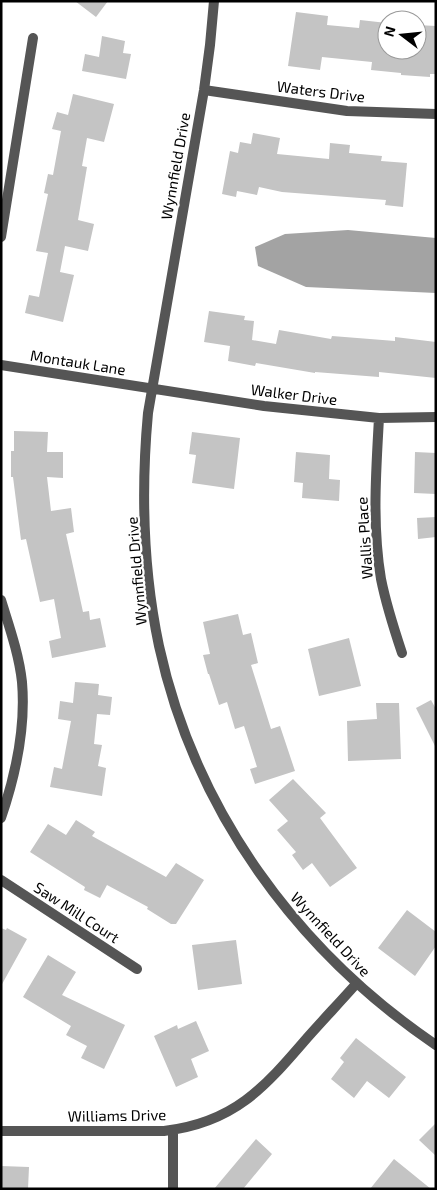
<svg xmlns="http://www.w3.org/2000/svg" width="437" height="1190" viewBox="0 0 437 1190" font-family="'Exo 2',sans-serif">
<rect width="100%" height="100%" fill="#fff"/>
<path fill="#a3a3a3" d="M 348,230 L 436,238 L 436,293 L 306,287 L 258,266 L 255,247 L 285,234 Z"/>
<path fill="#c4c4c4" d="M 75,1 L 108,1 L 96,17 Z
M 296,12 L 328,16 L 327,25 L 359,28 L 360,20 L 387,23 L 387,50 L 417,50 L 417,25 L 436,26 L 436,74 L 430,74 L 430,77 L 401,75 L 401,73 L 371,70 L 372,62 L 322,57 L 320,70 L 288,66 Z
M 102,36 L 125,41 L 123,53 L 131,54 L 126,79 L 82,71 L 85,54 L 99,57 Z
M 73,94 L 114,104 L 104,142 L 87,138 L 82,166 L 87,167 L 78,220 L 94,224 L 88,251 L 65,246 L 60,272 L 74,275 L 63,322 L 25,313 L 29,295 L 39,297 L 48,253 L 36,251 L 48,194 L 44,193 L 48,174 L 53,175 L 61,131 L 52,129 L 57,112 L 68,115 Z
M 253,133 L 280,138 L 277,154 L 329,159 L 330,143 L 350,145 L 349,153 L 382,156 L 381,161 L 407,163 L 403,207 L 385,205 L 386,200 L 282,192 L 259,187 L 257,195 L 237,191 L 236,197 L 222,194 L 230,151 L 238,153 L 240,142 L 251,144 Z
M 209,311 L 245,316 L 244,320 L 254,321 L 252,340 L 276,344 L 279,330 L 331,339 L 332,336 L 395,341 L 395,337 L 436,342 L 436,378 L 379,372 L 379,377 L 315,372 L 315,373 L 256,363 L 255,366 L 228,361 L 230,346 L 204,342 Z
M 14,431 L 48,432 L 47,452 L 63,452 L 63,478 L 47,477 L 51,511 L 71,508 L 74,532 L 66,534 L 83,612 L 89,611 L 90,620 L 100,618 L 106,647 L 52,658 L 49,641 L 61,638 L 54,599 L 40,602 L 26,539 L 21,540 L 13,477 L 11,477 L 11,451 L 14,451 Z
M 192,432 L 240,438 L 234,489 L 192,483 L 196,455 L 189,454 Z
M 296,452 L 330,455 L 329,479 L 340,480 L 339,501 L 302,498 L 303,483 L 294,482 Z
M 415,452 L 436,453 L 436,494 L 414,493 Z
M 436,517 L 436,537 L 418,539 L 417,518 Z
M 238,614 L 243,635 L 251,633 L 258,663 L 251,665 L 271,729 L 280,726 L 295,771 L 255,784 L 250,769 L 257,767 L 244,726 L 235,729 L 227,702 L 219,705 L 209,674 L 208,674 L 203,655 L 210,654 L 203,622 Z
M 349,638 L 361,686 L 319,696 L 308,649 Z
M 75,682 L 99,684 L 98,695 L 112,697 L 110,715 L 97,714 L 94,744 L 102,745 L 98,766 L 106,768 L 102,796 L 50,787 L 54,767 L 62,769 L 71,721 L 58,719 L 60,701 L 73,703 Z
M 431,700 L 436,709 L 436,748 L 416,708 Z
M 376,703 L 399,703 L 401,759 L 348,761 L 347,721 L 377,719 Z
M 293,779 L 326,813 L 320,818 L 357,868 L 330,887 L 312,863 L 303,870 L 292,855 L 296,852 L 277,830 L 288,821 L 269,800 Z
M 76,820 L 95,832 L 92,836 L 166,877 L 176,863 L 204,880 L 176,924 L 171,924 L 147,909 L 148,907 L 107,885 L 100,898 L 84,890 L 85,887 L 30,852 L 48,824 L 66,835 Z
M 407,910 L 436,932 L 436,946 L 415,976 L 378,948 Z
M 1,928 L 6,930 L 7,928 L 27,939 L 1,986 Z
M 236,940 L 242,984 L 198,990 L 192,945 Z
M 48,955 L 76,972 L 62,995 L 125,1025 L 104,1069 L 81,1058 L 87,1046 L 66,1035 L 71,1026 L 23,997 Z
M 196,1021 L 209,1051 L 191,1059 L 198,1077 L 176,1087 L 154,1036 L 177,1025 L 178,1029 Z
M 356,1038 L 406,1077 L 389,1098 L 367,1081 L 354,1098 L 331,1079 L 344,1062 L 340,1058 Z
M 436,1123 L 436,1156 L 419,1140 Z
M 256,1139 L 272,1154 L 243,1189 L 214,1189 Z
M 394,1159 L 431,1189 L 370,1189 Z
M 1,1166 L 29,1167 L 28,1189 L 1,1189 Z"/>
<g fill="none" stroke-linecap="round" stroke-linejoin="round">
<path stroke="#555" stroke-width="10" d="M 214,1 L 210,45 L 204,90 L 148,413 C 141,490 143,570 159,646 C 195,811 297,951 436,1045
M 204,90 L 347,111 L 436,114
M 1,237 L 33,38
M 1,365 L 264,406 L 379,418 L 436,417
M 379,418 C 376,472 372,526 381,579 C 386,604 394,629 402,653
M 1,600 C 9,626 19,654 22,682 C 26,729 16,774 1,818
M 1,880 L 137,969
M 1,1131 L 164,1131 C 234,1123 264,1088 307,1038 C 323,1020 340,1002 356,984
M 173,1189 L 173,1130"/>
</g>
<g text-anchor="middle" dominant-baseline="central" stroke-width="4.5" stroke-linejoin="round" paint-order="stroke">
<g font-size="15" fill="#000" stroke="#fff">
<text transform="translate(321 91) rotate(7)">Waters Drive</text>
<text transform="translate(175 166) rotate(-80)">Wynnfield Drive</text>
<text transform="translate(78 362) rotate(9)">Montauk Lane</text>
<text transform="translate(294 394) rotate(7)">Walker Drive</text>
<text transform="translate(364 538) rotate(-94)">Wallis Place</text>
<text transform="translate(136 571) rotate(-95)">Wynnfield Drive</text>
<text transform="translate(77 912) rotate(33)">Saw Mill Court</text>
<text transform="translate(331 934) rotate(47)">Wynnfield Drive</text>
<text transform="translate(117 1115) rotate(-1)">Williams Drive</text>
</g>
</g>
<rect width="437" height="1190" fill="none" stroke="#000000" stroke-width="5"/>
<g transform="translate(402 35) rotate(286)"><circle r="24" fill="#ffffff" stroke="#999999"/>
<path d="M0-4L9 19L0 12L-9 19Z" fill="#000000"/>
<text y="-8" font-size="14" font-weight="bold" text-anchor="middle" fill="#000000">N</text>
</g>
</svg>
